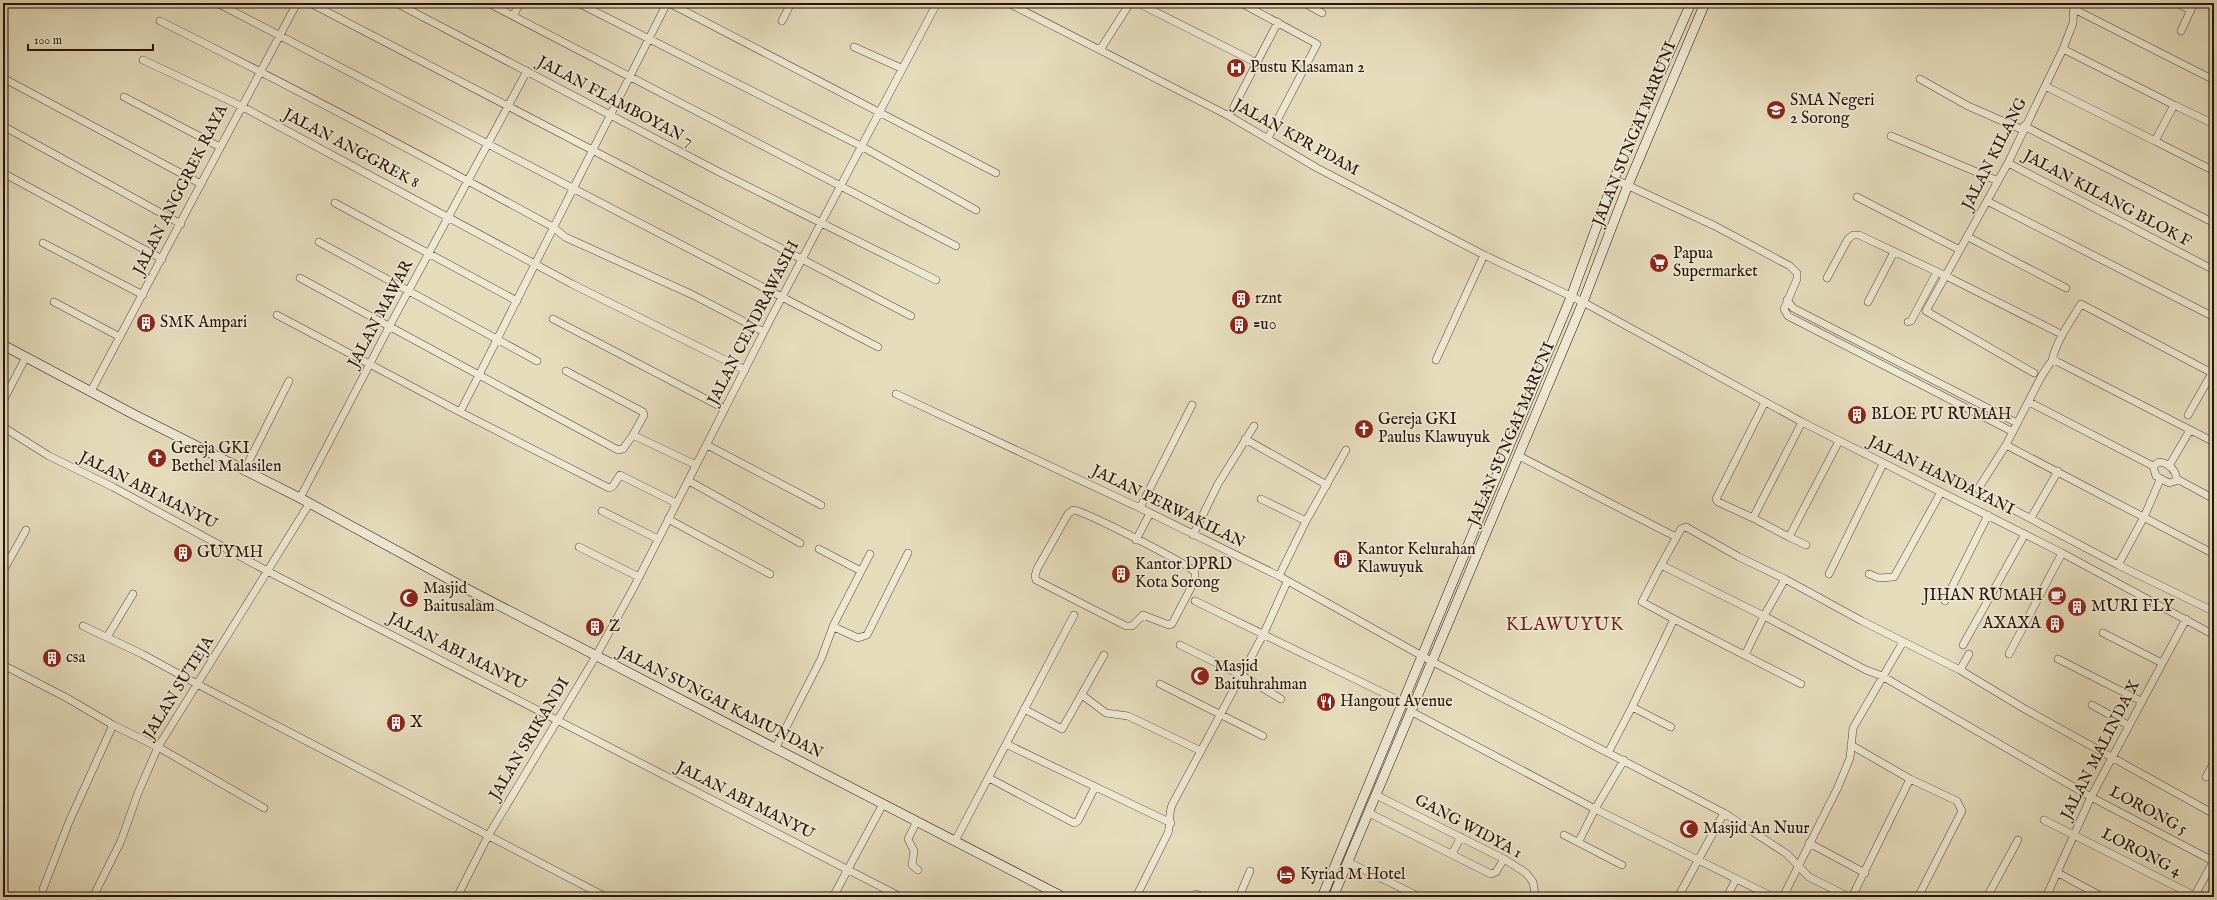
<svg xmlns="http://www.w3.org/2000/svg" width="2217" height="900" viewBox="0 0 2217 900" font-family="'IM FELL English',serif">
<rect width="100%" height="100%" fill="#e5dcbc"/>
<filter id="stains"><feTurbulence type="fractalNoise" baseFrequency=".005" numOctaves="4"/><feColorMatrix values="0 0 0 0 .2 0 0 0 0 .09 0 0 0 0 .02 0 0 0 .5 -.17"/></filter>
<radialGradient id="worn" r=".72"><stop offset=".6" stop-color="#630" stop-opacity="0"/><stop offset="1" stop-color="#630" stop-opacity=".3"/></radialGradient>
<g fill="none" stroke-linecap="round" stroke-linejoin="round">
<g stroke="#564536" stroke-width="8">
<path id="minor" d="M 217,3 L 878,347
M 310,3 L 911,316
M 396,3 L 723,174 L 936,280
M 488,3 L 956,246
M 578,3 L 861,146 L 976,210
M 669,3 L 996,173
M 1008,3 L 1229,116 L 1317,168 L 1484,255 L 1583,302 L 1802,422 L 2062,553 L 2214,635
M 1138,3 L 1257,63
M 1241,3 L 1317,44 L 1268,138
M 1304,3 L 1322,13
M 2177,3 L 2190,10
M 743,4 L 743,3
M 2074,9 L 2214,80
M 513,16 L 520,3
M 160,21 C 292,87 423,156 553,227 L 565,237 L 693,295 L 764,332
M 782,21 L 791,3
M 2181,31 L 2194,3
M 854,47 L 901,68
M 1100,50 L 1130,3
M 143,60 L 241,106 L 572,284 L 745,370
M 3,78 L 201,184
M 1920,79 L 1968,106 L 2023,130
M 2045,86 L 2155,141 L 2174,105 L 2063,49
M 124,97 L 220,147
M 2174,105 L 2214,124
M 1229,116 L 1278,22
M 3,126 L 181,224
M 2024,126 L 2214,223
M 1891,136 L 1998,181
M 2155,141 L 2214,171
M 2008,163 L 2214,270
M 3,173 L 162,259
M 1614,179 L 1715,226 L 1790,266 L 1797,273 L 1797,279 L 1784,309 L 1788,316 L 2013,432
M 1857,197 L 1960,250
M 1987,201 L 2214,317
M 335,203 L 517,301
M 1968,237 L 2066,288
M 319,242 L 537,361
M 43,243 L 143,295
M 300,278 L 479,375 L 667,3
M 1827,278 L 1848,239 L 1853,235 L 1859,235 L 1946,276 L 2057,332
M 1787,300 L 1793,308 L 2017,423
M 54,302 L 120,337
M 1868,302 L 1894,252
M 277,315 L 460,412 L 479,375 L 618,450 L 623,449 L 633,435
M 553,319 L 725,409
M 1908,322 L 1911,321 L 1937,272
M 1436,360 L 1484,255
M 2052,360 C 2057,340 2070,322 2081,304 L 2214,374
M 566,371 L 643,412 L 644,415 L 633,435 L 696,465
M 2034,373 L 1926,311 L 2008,163 L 2063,49 L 2073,23 L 2074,3
M 91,391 L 297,3
M 896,394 L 1140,508 L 1279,576 L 1433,662 L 1724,813 L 1787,854 L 1809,877 L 1849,897
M 3,401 L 26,357
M 1765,402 L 1716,499 L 1718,502 L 1753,518 L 1802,422
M 2029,402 L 2153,466
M 460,412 L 609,488 L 613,486 L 620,475 L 676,503
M 2188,415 L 2212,373
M 3,427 L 49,456 L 113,487 L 269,572 L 901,897
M 1245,439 L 1327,485
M 2214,442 L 2054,360 L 2050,363 L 2041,377 L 2006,445 L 1978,489 L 1982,493 L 2118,565 L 2211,610 L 2214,605
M 707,445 L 821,505
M 2006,445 L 2214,554
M 1519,456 L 1676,537
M 2159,462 C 2168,463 2178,471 2176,481 L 2169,483 L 2156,476 L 2153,466 Z
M 2169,466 L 2190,430
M 244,471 L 289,381
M 2177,479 L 2214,499
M 689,481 L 800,543
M 300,498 L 389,327 L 527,71
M 1261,499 L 1306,521
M 1140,508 L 1192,405
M 1073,510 C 1085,511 1184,562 1195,572 L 1195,580 L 1172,624 L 1169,625 L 1143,615 L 1132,626 L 1126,626 L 1036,580 L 1035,576 L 1037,569 L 1068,514 Z
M 602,511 L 658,539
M 1753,518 L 1789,537 L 1839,441
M 2031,518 L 2058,471
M 668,519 L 770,574
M 1686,527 L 1739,557 L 1785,579 L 1764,616 L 1661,565 L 1681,529 Z
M 1193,535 L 1218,484 L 1254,426
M 1789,537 L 1806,545
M 1136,540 L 1150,513
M 579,547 L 639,577
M 819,549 L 861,571
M 2118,565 L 2144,517 L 2160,480
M 3,571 L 26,530
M 1829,574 L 1883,464
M 1869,574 L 1879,578 L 1894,577 L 1941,492
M 1279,576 L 1306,521 L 1346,450
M 1785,579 L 1862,621 L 1960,670 L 2023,708 L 2214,814
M 1195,601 L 1402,702
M 1945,601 L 1988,515
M 1674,619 L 1801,684
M 83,626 L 142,654 L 197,684 L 606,897
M 834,627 L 858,638 L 867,635 L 908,553
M 2103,633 L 2162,663
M 107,637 L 133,594
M 1180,645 L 1241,675 L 1281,699
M 1963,645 L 2025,534
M 2009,654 L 2062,553
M 1745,655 L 1764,616 L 1866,670 L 1882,676 L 2091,797 L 2213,861
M 2058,659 L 2141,701
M 3,665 L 67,698 L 113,725 L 158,747 L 264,808
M 1960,670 L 1969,654
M 1160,684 L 1263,736
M 1082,695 L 1106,713 L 1128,716 L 1201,751
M 2092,705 L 2128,725
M 1632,707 L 1671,727
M 1024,709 L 1062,729 L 1104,655
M 1412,712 L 1595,809 L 1773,897
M 1006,744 L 1171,823
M 1851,745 L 1910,779 L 1957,801 L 1962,811 L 1918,897
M 775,749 L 821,659 L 834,624 L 870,554
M 1608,753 L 1632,707 L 1674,619 L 1642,602 L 1661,565
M 2206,777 L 2214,762
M 989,778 L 1074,823 L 1078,821 L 1095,787
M 1376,795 L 1504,859 L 1526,873 L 1533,882 L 1535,894
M 1369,813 L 1491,874 L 1496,872 L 1504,859
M 2044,820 L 2195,896
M 917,821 L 908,839 L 914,851 L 912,865 L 918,870
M 1564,835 L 1622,865
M 955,841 L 1074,615
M 1579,841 L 1595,809 L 1624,760
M 1809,843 L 1865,873
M 1452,854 L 1461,837
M 1348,862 L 1420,897
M 2058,873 L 2103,897
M 43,889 L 69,822 L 113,725
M 1196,894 L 1203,897
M 93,897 L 121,841 L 138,793 L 158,747 L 309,504
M 457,897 L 488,836 L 596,656 L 634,587 L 772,316 L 937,3
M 833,897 L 883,804
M 1136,897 L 1168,833 C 1171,823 1168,815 1172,805 L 1264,633 L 1287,582
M 1239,897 L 1250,871
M 1678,897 L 1724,813
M 1727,897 L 1736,879
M 1783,897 L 1838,787 L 1850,758 L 1853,728 L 1903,642
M 1852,897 L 1910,779
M 1987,897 L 2018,840
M 2046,897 L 2091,797 L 2186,619
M 2194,897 L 2214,860"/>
</g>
<g stroke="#261309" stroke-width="10">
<path id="secondary" d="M 3,345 L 133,414 L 300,498 L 467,589 L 1063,897
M 1322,897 L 1571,297 L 1614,179 L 1691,3
M 1333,897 L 1583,302 L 1628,185 L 1705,3"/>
</g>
<use href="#minor" stroke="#eee8d3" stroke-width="7"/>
<use href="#secondary" stroke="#eee8d3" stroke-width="9"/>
</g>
<defs>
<g id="hospital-disc" transform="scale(1)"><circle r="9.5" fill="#8f2418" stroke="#eee8d3"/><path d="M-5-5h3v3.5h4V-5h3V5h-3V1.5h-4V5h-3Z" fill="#fff"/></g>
<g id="school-disc" transform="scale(1)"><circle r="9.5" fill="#8f2418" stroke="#eee8d3"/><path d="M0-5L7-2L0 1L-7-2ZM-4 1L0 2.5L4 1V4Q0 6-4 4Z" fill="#fff"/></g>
<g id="supermarket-disc" transform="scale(1)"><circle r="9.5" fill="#8f2418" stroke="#eee8d3"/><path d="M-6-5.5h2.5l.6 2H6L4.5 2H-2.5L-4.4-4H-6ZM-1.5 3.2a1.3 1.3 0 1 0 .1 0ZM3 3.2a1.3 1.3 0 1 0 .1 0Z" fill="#fff"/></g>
<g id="building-disc" transform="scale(1)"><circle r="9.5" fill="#8f2418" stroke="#eee8d3"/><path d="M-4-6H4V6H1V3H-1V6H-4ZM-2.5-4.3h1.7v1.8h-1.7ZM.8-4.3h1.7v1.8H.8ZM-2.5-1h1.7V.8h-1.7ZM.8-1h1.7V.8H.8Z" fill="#fff"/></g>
<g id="church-disc" transform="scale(1)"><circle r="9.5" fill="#8f2418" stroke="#eee8d3"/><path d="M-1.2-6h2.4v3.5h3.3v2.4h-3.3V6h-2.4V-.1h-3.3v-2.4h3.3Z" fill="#fff"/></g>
<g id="cafe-disc" transform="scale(1)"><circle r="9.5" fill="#8f2418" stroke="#eee8d3"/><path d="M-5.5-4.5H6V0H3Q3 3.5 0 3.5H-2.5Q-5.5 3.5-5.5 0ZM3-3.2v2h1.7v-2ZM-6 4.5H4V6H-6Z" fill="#fff"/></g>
<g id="mosque-disc" transform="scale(1)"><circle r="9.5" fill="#8f2418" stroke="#eee8d3"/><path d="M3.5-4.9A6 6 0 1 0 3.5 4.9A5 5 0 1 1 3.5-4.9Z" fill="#fff"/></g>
<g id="restaurant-disc" transform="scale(1)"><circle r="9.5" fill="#8f2418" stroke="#eee8d3"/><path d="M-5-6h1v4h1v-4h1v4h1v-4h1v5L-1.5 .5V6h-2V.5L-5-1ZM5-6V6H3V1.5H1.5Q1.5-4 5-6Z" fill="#fff"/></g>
<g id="hotel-disc" transform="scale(1)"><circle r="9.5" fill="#8f2418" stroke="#eee8d3"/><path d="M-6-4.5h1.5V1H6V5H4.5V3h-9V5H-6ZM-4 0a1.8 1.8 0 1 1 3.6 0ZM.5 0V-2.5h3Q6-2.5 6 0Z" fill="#fff"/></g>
</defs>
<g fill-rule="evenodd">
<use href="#hospital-disc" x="1236" y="68"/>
<use href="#school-disc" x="1776" y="110"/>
<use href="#supermarket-disc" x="1659" y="263"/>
<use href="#building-disc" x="1241" y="299"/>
<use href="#building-disc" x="146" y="323"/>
<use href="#building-disc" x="1239" y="325"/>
<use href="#building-disc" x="1857" y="415"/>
<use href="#church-disc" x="1364" y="429"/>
<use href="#church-disc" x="157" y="458"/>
<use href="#building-disc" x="183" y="553"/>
<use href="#building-disc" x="1343" y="559"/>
<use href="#building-disc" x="1121" y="574"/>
<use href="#cafe-disc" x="2057" y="596"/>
<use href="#mosque-disc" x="409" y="598"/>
<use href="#building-disc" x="2077" y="607"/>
<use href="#building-disc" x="2055" y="624"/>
<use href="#building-disc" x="595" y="627"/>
<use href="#building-disc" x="52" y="658"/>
<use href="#mosque-disc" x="1200" y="676"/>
<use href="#restaurant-disc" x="1326" y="702"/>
<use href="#building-disc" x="396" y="723"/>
<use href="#mosque-disc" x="1689" y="829"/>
<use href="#hotel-disc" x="1286" y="875"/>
</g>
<g text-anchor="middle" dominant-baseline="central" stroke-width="3.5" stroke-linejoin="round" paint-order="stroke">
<g font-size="16" fill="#261309" stroke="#eee8d3" text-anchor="start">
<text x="1250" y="68">Pustu Klasaman 2</text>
<text x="1790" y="101">SMA Negeri<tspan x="1790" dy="18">2 Sorong</tspan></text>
<text x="1673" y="254">Papua<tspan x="1673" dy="18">Supermarket</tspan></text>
<text x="1255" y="299">rznt</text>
<text x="160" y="323">SMK Ampari</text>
<text x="1253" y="325">=u0</text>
<text x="1871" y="415">BLOE PU RUMAH</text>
<text x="1378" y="420">Gereja GKI<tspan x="1378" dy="18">Paulus Klawuyuk</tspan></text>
<text x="171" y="449">Gereja GKI<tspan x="171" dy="18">Bethel Malasilen</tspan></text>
<text x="1357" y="550">Kantor Kelurahan<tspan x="1357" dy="18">Klawuyuk</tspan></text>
<text x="197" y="553">GUYMH</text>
<text x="1135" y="565">Kantor DPRD<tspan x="1135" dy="18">Kota Sorong</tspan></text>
<text x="423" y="589">Masjid<tspan x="423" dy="18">Baitusalam</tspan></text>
<text x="2043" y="596" text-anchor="end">JIHAN RUMAH</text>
<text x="2091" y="607">MURI FLY</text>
<text x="2041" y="624" text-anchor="end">AXAXA</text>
<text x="609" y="627">Z</text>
<text x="66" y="658">csa</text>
<text x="1214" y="667">Masjid<tspan x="1214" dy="18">Baituhrahman</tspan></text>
<text x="1340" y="702">Hangout Avenue</text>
<text x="410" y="723">X</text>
<text x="1703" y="829">Masjid An Nuur</text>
<text x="1300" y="875">Kyriad M Hotel</text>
</g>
<g font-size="16" fill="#261309" stroke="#eee8d3">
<text transform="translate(615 102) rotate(28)">JALAN FLAMBOYAN 7</text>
<text transform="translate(1635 134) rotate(-68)">JALAN SUNGAI MARUNI</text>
<text transform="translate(1296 138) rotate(29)">JALAN KPR PDAM</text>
<text transform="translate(351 149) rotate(28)">JALAN ANGGREK 8</text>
<text transform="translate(1995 154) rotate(-63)">JALAN KILANG</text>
<text transform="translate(181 190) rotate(-63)">JALAN ANGGREK RAYA</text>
<text transform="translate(2107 199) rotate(28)">JALAN KILANG BLOK F</text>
<text transform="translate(381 314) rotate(-62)">JALAN MAWAR</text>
<text transform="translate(754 323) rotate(-63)">JALAN CENDRAWASIH</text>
<text transform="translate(1512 434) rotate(-67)">JALAN SUNGAI MARUNI</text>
<text transform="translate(1941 476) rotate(26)">JALAN HANDAYANI</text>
<text transform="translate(148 491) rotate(27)">JALAN ABI MANYU</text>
<text transform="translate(1168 507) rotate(26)">JALAN PERWAKILAN</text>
<text transform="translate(457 652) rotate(27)">JALAN ABI MANYU</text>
<text transform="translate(179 688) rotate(-58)">JALAN SUTEJA</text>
<text transform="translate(720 703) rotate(27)">JALAN SUNGAI KAMUNDAN</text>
<text transform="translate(530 739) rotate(-59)">JALAN SRIKANDI</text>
<text transform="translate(2101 750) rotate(-63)">JALAN MALINDA X</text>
<text transform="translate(745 801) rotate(27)">JALAN ABI MANYU</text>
<text transform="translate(2148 811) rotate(28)">LORONG 5</text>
<text transform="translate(1468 827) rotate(28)">GANG WIDYA 1</text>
<text transform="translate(2141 853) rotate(27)">LORONG 4</text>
</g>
<g font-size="18" letter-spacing="1" fill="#7a1f14" stroke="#eee8d3">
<text x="1565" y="625">KLAWUYUK</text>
</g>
</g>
<rect width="2217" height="900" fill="none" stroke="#e5dcbc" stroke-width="16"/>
<rect x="4" y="4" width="2209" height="892" fill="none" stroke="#261309" stroke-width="2"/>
<rect x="8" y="8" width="2201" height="884" fill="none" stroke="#261309"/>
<path d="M28 44v6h125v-6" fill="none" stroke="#261309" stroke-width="2"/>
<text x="34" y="44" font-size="12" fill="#261309" stroke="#eee8d3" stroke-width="3" paint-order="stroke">100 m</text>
<rect width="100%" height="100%" filter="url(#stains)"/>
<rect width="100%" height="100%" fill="url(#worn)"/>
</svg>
